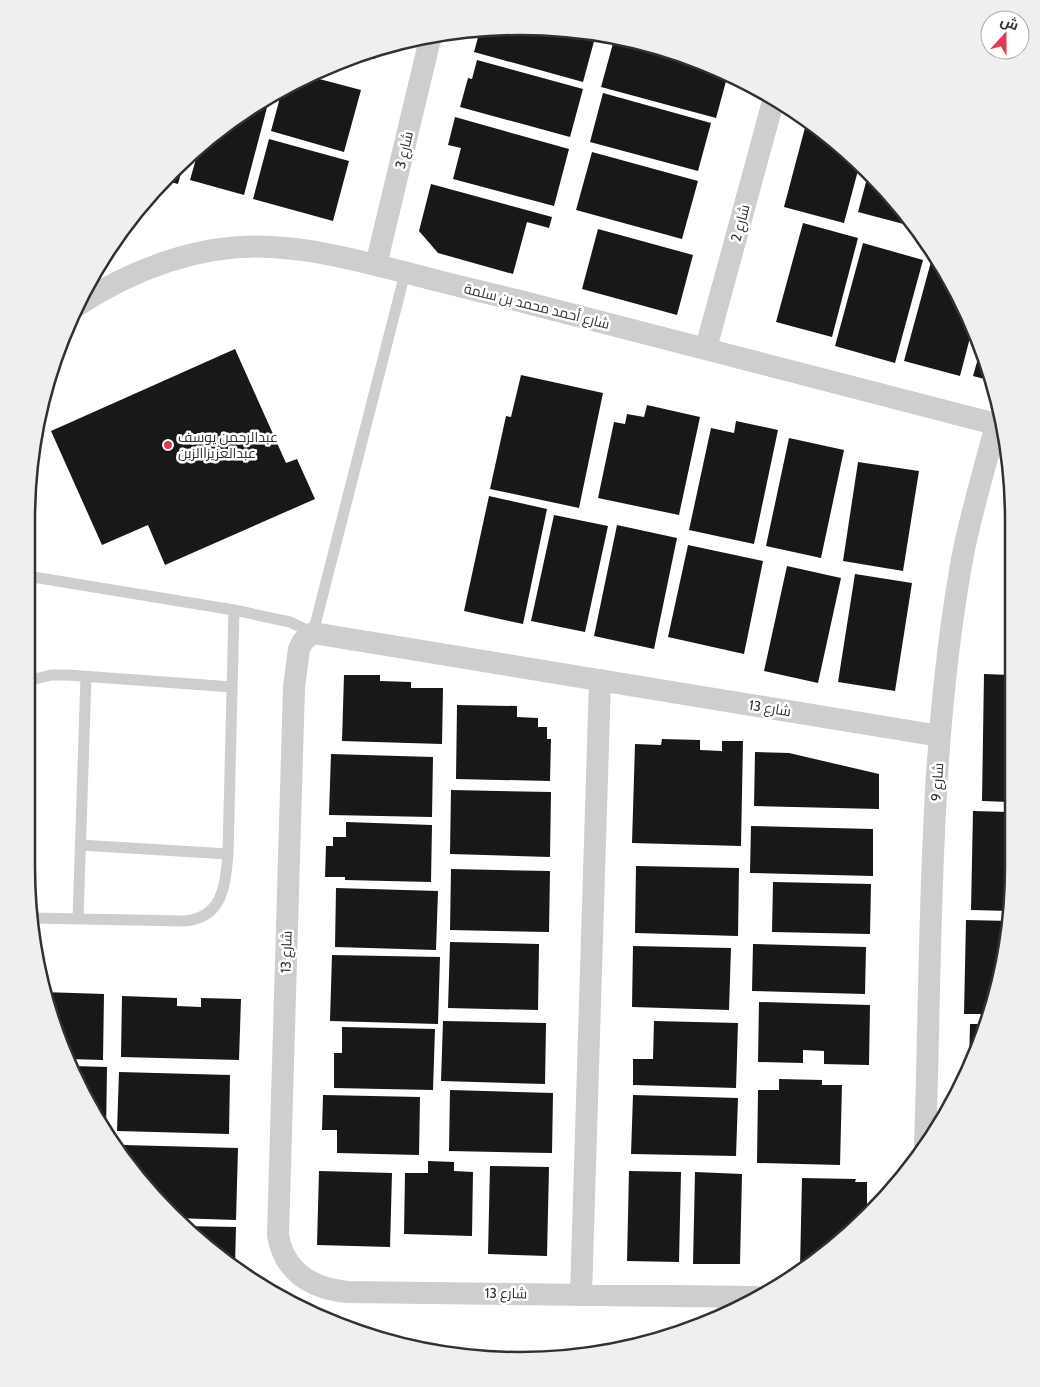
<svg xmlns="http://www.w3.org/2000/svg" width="1040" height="1387" viewBox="0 0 1040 1387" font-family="Cabin,Cairo,sans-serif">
<rect width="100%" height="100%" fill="#fff"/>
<path fill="#181818" d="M 520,26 L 596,34 L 583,82 L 474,52 L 480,30 Z
M 615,36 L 709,64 L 728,74 L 716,118 L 601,87 Z
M 377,50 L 375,59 L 360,55 L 364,54 Z
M 477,60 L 583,89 L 570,137 L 460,107 L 468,78 L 472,79 Z
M 308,76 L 361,90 L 344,152 L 271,131 L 282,90 Z
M 603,93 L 711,123 L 698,171 L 590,142 Z
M 270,96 L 244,195 L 190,180 L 199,148 L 245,110 Z
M 455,117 L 569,149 L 554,206 L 453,179 L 461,148 L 448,145 Z
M 807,120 L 860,163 L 844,223 L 784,207 Z
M 269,139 L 349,161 L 333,221 L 253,199 Z
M 592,152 L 698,181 L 682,239 L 576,210 Z
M 185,159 L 178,184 L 163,180 L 171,171 Z
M 869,171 L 894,201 L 915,227 L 858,212 Z
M 431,184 L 552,217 L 549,228 L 527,222 L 513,274 L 438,253 L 419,231 Z
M 803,223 L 858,238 L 832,337 L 776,322 Z
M 598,229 L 693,255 L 677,315 L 582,289 Z
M 863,243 L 923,260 L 895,363 L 835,346 Z
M 932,258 L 937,259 L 972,330 L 960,376 L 904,361 Z
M 981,348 L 987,361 L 992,381 L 973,376 Z
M 235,349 L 286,463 L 297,459 L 315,499 L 165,565 L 148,525 L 102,545 L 51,431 Z
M 521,375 L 603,393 L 579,508 L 490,489 L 506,416 L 511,417 Z
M 647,405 L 700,417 L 679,515 L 598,498 L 614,422 L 625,424 L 627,414 L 644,417 Z
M 736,421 L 778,430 L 754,544 L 689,530 L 711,428 L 734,433 Z
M 789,438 L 844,450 L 821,558 L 766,546 Z
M 858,462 L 919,471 L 903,571 L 843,561 Z
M 489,496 L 547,509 L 523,624 L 464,611 Z
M 554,515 L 608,526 L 585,632 L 531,621 Z
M 617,525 L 677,538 L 654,649 L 594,636 Z
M 688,545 L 763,561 L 744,654 L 668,637 Z
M 787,566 L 841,578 L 818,683 L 764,671 Z
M 855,574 L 912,583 L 895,691 L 838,682 Z
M 984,674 L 1010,675 L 1010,802 L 982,801 Z
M 344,675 L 380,675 L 380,681 L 411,682 L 411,688 L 443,688 L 442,744 L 342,741 Z
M 457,705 L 517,706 L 517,717 L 538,718 L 538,727 L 547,727 L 547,739 L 551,739 L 550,781 L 456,779 Z
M 662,739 L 700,740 L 700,750 L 722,751 L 722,741 L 743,741 L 741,846 L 632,843 L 635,744 L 661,745 Z
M 755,752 L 789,753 L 879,774 L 879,809 L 754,806 Z
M 331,754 L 433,757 L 432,817 L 329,815 Z
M 451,790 L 551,792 L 550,857 L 450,854 Z
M 973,811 L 1010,812 L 1010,911 L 971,910 Z
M 346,822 L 432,825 L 431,882 L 345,880 L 345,877 L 325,877 L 326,846 L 333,846 L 333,837 L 346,837 Z
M 751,826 L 873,829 L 873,876 L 750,873 Z
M 636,866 L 739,868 L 738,936 L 635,933 Z
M 451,869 L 550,871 L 549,932 L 450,930 Z
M 773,882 L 871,884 L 870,934 L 772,932 Z
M 336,888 L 438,891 L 436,950 L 335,947 Z
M 966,920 L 1010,921 L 1010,931 L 990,1014 L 964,1014 Z
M 450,942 L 539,944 L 538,1010 L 448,1008 Z
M 753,944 L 866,947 L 865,994 L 752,991 Z
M 633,946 L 731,948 L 729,1010 L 632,1007 Z
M 332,955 L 440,957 L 438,1024 L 330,1021 Z
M 43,992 L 104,994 L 103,1060 L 70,1059 Z
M 122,996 L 177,998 L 177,1006 L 201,1007 L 201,998 L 241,999 L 239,1060 L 121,1057 Z
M 759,1002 L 870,1005 L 869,1065 L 824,1064 L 824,1051 L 803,1050 L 803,1063 L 758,1062 Z
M 443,1021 L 546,1023 L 545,1084 L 441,1081 Z
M 654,1021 L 738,1023 L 736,1088 L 633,1085 L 633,1059 L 653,1059 Z
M 970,1024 L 988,1024 L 969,1067 Z
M 342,1027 L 435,1029 L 433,1090 L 334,1088 L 334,1053 L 342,1053 Z
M 73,1066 L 107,1067 L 106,1133 L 93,1114 Z
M 119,1072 L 230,1075 L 229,1134 L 117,1131 Z
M 779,1079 L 822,1080 L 822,1085 L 842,1085 L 840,1165 L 757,1163 L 758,1090 L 779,1090 Z
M 450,1090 L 553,1093 L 552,1153 L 449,1151 Z
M 323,1095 L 420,1097 L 419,1155 L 337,1153 L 337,1130 L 322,1130 Z
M 633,1095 L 738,1098 L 736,1156 L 631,1154 Z
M 123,1145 L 238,1148 L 236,1220 L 174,1218 L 149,1192 L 123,1157 Z
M 428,1161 L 454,1162 L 454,1171 L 473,1172 L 472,1236 L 404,1234 L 405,1173 L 428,1173 Z
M 490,1166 L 549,1167 L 547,1256 L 488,1254 Z
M 319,1171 L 392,1173 L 390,1247 L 317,1245 Z
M 629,1171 L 681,1172 L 679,1262 L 627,1261 Z
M 695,1172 L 742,1174 L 740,1264 L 693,1264 Z
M 802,1178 L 856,1179 L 855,1182 L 867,1182 L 867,1214 L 806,1268 L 800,1268 Z
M 182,1226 L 236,1227 L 235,1266 L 194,1238 Z"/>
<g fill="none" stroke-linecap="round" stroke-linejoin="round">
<path stroke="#cecece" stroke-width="11" d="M 27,576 L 234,610 L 290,622 L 313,633 L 405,273
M 27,681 L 51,675 L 68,675 L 232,687
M 80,845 L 228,854
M 33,918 L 184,921 C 223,918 225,886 228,854 L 234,610
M 78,919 L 86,677"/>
<path stroke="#cecece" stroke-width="22" d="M 376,265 L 431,35
M 75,307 C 132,269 201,243 271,247 C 317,249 363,262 408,273 C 444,283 480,291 516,300 C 678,341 840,384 1003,426
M 706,348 L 774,98
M 925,1145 C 932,946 927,745 964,549 C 973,507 985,466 996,425
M 581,1294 L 600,680
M 756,1297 L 347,1292 C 311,1288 284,1272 278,1235 L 294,687 L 299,649 L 303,641 L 313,633 L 940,736"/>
</g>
<circle fill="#df3b54" stroke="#fff" stroke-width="2" cx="168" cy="445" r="5"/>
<g text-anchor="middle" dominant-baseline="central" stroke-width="5" stroke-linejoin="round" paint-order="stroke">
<g font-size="14" fill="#313131" stroke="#fff">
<text transform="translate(404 150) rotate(-77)">شارع 3</text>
<text transform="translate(740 223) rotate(-75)">شارع 2</text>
<text transform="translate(537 306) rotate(14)">شارع أحمد محمد بن سلمة</text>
<text transform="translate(770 708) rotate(9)">شارع 13</text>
<text transform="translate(937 782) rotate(-86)">شارع 9</text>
<text transform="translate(286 952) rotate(-88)">شارع 13</text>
<text transform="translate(506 1293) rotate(1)">شارع 13</text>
</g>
<g font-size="14" fill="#313131" stroke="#fff" text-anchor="start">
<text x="178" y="437">عبدالرحمن يوسف<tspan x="178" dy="16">عبدالعزيز الزبن</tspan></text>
</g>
</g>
<path d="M0 0H1040V1387H0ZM520 35H520A485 485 0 0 1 1005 520V867A485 485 0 0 1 520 1352H520A485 485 0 0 1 35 867V520A485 485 0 0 1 520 35Z" fill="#efefef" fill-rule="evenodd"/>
<path fill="none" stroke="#313131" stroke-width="2.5" d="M520 35H520A485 485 0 0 1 1005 520V867A485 485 0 0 1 520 1352H520A485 485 0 0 1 35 867V520A485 485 0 0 1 520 35Z"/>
<g transform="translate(1005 35) rotate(21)"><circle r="24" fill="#ffffff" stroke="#adadad"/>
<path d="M0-4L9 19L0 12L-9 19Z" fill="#df3b54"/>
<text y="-8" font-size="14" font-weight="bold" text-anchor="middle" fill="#313131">ش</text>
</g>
</svg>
